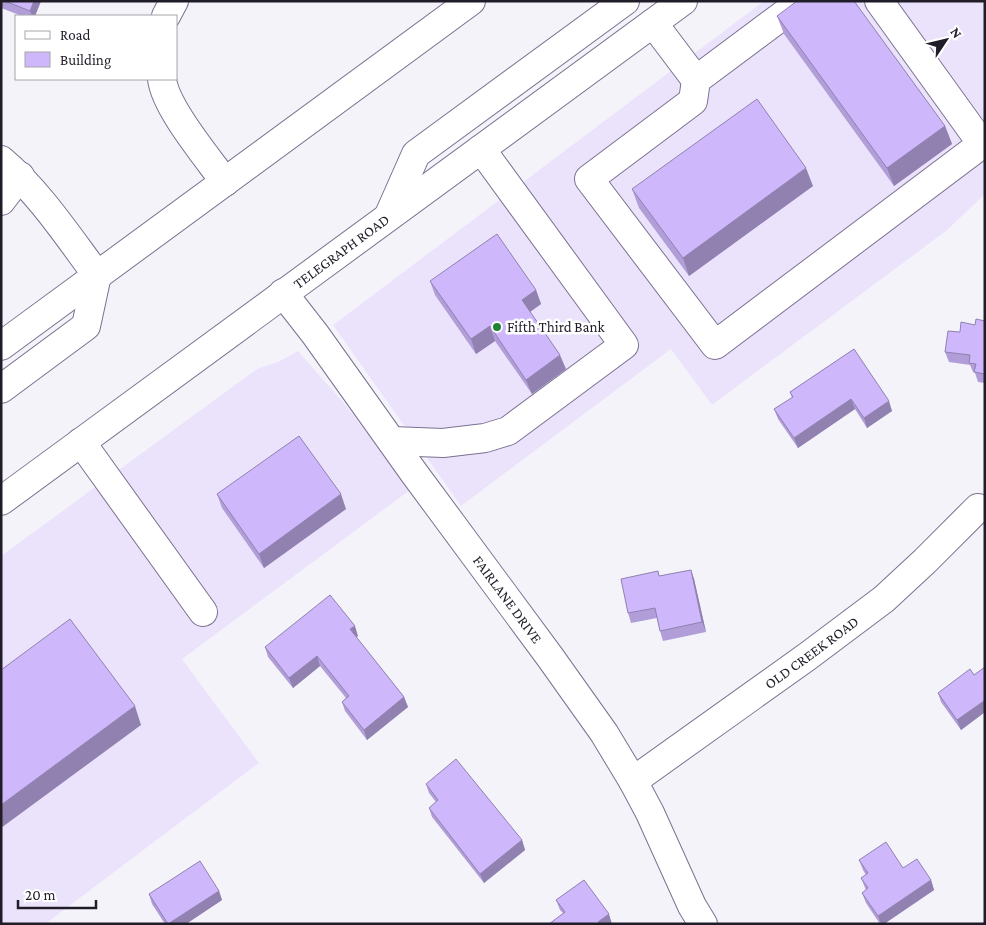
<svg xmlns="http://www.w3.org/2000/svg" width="986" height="925" viewBox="0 0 986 925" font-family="'Crimson Pro',serif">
<rect width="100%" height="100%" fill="#f5f3fa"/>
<path fill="#ebe3fc" d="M 764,1 L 985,1 L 985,194 L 946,231 L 712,405 L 671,349 L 461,506 L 333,325 Z
M 298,351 L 348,408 L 410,490 L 182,659 L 259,763 L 45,924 L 1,924 L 1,556 L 257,369 L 280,361 Z"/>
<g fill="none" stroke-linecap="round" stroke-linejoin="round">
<g stroke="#7b7190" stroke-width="30">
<g id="minor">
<path d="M 802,1 L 696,80 L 693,101 L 589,179 L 715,345 L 982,144 L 879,1"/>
<path d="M 166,16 L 174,1"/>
<path d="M 653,23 L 696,80"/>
<path d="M 162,79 C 165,107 207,157 225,182"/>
<path d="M 1,160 C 39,192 67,235 97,275"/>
<path d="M 1,201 L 20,176"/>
<path id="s1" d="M 283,293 L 315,334 L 414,473 L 550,657 L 604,733 L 633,781 L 650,813 L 692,906 L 703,924"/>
<path d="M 392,441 L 443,443 L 485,438 L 508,431 L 624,345 L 481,149"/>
<path d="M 81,442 L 203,612"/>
<path id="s2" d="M 633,781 L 808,656 L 884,599 L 925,561 L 978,508"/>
</g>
</g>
<g stroke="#7b7190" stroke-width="30">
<g id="highway">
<path d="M 389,215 L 416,154 L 625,1"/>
<path d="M 1,346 L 471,1"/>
<path d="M 1,389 L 86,326 L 97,275"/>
<path id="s3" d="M 1,501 L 683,1"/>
</g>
</g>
<use href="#minor" stroke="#fff" stroke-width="28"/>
<use href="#highway" stroke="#fff" stroke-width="28"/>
</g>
<path fill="#b19ed8" d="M 1,1 L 41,1 L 35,16 L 22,16 L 1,8 Z
M 777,16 L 945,126 L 952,144 L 894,186 L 784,34 Z
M 813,186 L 689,276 L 639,208 L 632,189 Z
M 430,281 L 536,290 L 541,304 L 530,312 L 566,369 L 532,394 L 495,341 L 476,354 L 435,295 Z
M 985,321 L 985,383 L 978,382 L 975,373 L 973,372 L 970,365 L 949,362 L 945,352 L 960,332 L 975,325 Z
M 854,349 L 892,411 L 867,428 L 855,409 L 798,448 L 778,419 L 774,409 L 792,398 L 790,392 Z
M 217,494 L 346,509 L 264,568 L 222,508 Z
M 691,570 L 694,579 L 706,632 L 663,641 L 660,631 L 657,618 L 631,623 L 628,613 L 660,576 Z
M 358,636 L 356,637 L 404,697 L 408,707 L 367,740 L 345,711 L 342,702 L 346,698 L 320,666 L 293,688 L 268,657 L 265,647 Z
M 985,667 L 985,712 L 961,730 L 941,702 L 938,693 L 974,675 Z
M 426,784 L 522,840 L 525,850 L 484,883 L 432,817 L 429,808 L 436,802 L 429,793 Z
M 859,860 L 903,868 L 931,880 L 934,890 L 884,924 L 880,924 L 866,903 L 862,893 L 866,890 L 861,878 L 866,875 L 863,870 Z
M 219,891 L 222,900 L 186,924 L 165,924 L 152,904 L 149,894 Z
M 556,900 L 612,924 L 563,913 L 560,910 Z"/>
<path fill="#9081b0" d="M 34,1 L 41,1 L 35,16 L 32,16 L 30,11 Z
M 945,126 L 952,144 L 894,186 L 887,168 Z
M 806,168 L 813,186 L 689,276 L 683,258 Z
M 536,290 L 541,304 L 527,314 L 522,300 Z
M 490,326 L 495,341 L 476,354 L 471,339 Z
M 560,355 L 566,369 L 532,394 L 526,380 Z
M 851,399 L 855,409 L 798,448 L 794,438 Z
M 889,401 L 892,411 L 867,428 L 864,418 Z
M 341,494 L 346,509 L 264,568 L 259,554 Z
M 691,570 L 694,579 L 706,632 L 702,622 Z
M 355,626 L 358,636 L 354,639 L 350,629 Z
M 317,656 L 320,666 L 293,688 L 289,678 Z
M 404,697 L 408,707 L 367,740 L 364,730 Z
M 984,701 L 985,704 L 985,712 L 961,730 L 957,720 Z
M 135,706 L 141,725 L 1,828 L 1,805 Z
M 522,840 L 525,850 L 484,883 L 480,874 Z
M 931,880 L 934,890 L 884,924 L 881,924 L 878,916 Z
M 219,891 L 222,900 L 186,924 L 168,924 Z
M 609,914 L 612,924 L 599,924 L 598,922 Z"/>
<path fill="#ceb8fb" stroke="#9081b0" d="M 5,1 L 34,1 L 30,11 Z
M 797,1 L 854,1 L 945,126 L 887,168 L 777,16 Z
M 757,99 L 806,168 L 683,258 L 632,189 Z
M 497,234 L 536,290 L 522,300 L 560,355 L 526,380 L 490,326 L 471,339 L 430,281 Z
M 976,319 L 985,321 L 985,374 L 974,372 L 976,364 L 969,363 L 970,355 L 945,352 L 948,331 L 960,332 L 961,322 L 975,325 Z
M 854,349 L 889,401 L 864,418 L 851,399 L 794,438 L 774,409 L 793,397 L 790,392 Z
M 299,436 L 341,494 L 259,554 L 217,494 Z
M 691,570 L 702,622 L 660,631 L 655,608 L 628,613 L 621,579 L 658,571 L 659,576 Z
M 330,595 L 355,626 L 350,629 L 404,697 L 364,730 L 342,702 L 349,696 L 317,656 L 289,678 L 265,647 Z
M 70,619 L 135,706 L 1,805 L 1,670 Z
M 985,667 L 985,702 L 984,701 L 957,720 L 938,693 L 970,669 L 974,675 Z
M 456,759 L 522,840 L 480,874 L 429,808 L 438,800 L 426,784 Z
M 886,842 L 903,868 L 917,859 L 931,880 L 878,916 L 862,893 L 868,888 L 861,878 L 868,873 L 859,860 Z
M 200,861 L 219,891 L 168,924 L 149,894 Z
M 584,880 L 609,914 L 598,922 L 600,924 L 549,924 L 565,912 L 556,900 Z"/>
<circle fill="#1f8235" stroke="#fff" stroke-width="2" cx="497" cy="327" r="5"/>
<g text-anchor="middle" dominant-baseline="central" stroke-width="5" stroke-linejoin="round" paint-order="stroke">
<g font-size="15" fill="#201c28" stroke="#fff">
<text stroke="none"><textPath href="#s3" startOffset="422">TELEGRAPH ROAD</textPath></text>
<text stroke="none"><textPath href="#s1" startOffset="380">FAIRLANE DRIVE</textPath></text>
<text stroke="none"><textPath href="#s2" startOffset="220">OLD CREEK ROAD</textPath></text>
</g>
<g font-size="15" fill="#201c28" stroke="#fff" text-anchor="start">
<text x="507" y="327">Fifth Third Bank</text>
</g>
</g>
<rect width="986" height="925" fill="none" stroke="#201c28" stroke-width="5"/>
<rect x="15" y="15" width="162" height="65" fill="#ffffff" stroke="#a6a4a9"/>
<rect x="25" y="31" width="25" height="8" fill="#ffffff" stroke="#a6a4a9"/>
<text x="60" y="40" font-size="15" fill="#201c28">Road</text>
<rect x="25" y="52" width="25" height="15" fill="#ceb8fb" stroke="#a6a4a9"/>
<text x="60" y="65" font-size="15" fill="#201c28">Building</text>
<g transform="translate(946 40) rotate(55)" stroke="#ffffff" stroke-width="4" paint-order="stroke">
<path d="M0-4L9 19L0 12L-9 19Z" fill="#201c28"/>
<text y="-8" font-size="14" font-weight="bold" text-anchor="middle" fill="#201c28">N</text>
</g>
<path d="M18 900v8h78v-8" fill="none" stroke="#201c28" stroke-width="2.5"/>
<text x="25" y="900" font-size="15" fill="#201c28" stroke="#ffffff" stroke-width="4" paint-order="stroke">20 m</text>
</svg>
